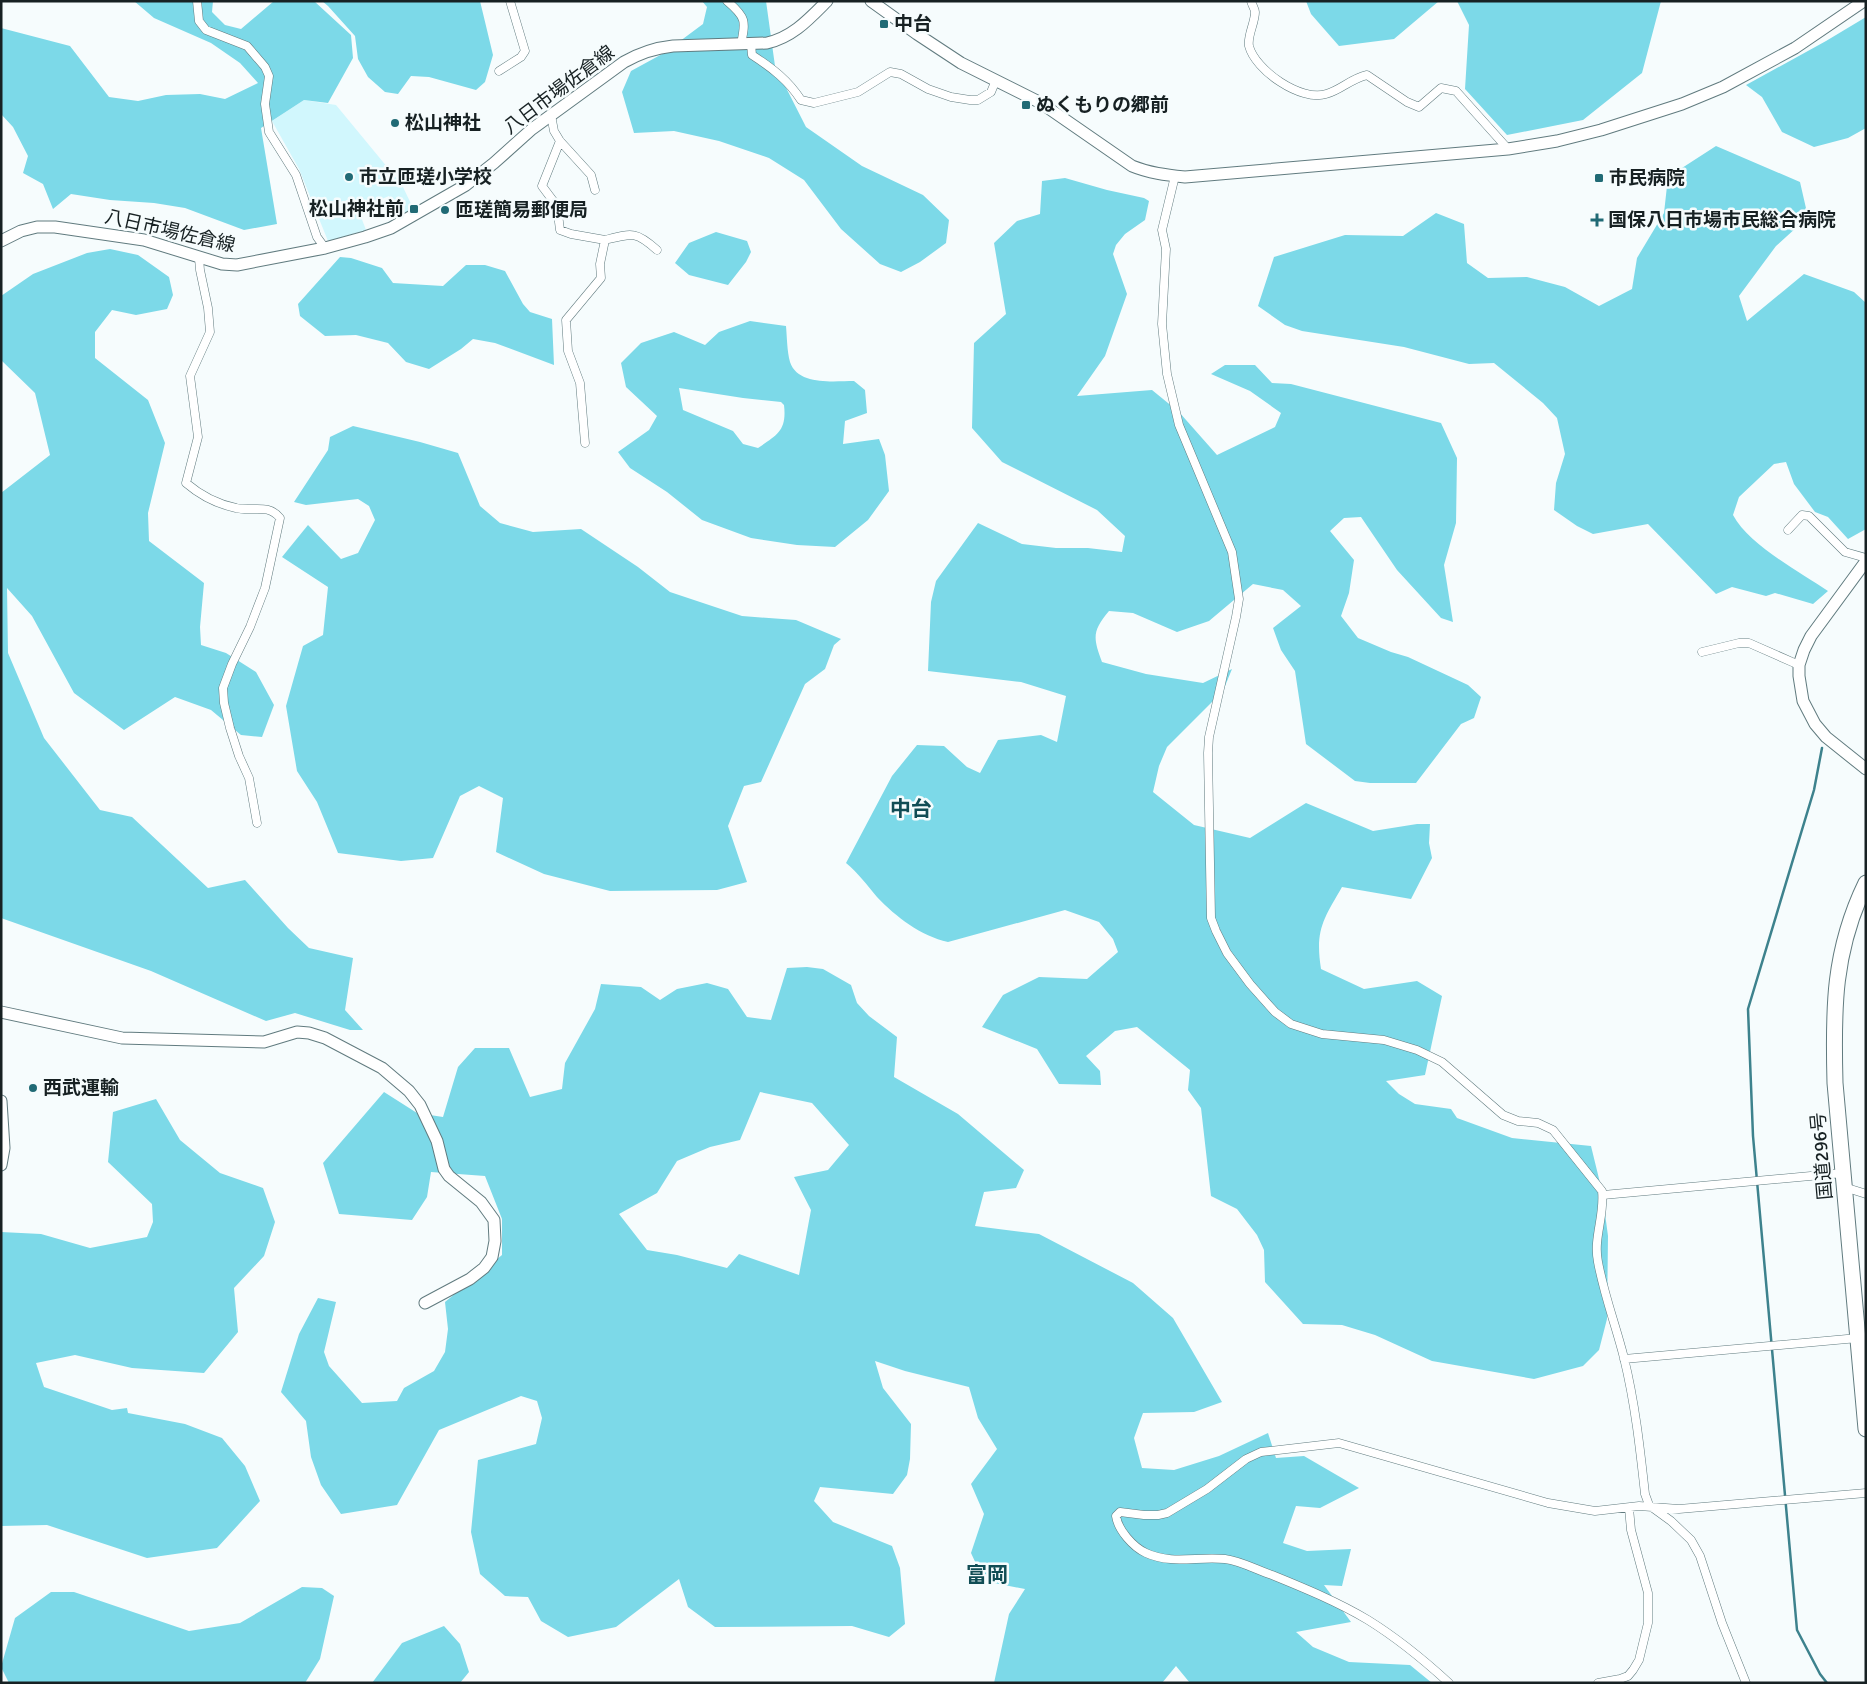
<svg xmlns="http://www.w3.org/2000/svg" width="1867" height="1684" viewBox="0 0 1867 1684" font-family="Signika,'Noto Sans JP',sans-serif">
<rect width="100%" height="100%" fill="#f6fcfd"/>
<path fill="#d1f7fd" d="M 304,100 L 336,105 L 402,185 L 414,210 L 402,217 L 389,196 L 358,209 L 366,230 L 328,241 L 299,169 L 272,121 Z"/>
<path fill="#7cd9e8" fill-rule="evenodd" d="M 134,1 L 213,1 L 212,12 L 225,25 L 241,29 L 274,1 L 314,1 L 351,35 L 353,58 L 328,103 L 304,100 L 261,128 L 277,224 L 244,230 L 185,208 L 154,203 L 110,200 L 71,194 L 53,209 L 43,184 L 23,173 L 28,156 L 13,127 L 1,114 L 1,28 L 70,46 L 109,97 L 138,101 L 166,95 L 200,94 L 225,99 L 258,83 L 240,63 L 211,43 L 154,18 Z
M 322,1 L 480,1 L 493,55 L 485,82 L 476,90 L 429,77 L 411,76 L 398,94 L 385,92 L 368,77 L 358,59 L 355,36 L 328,6 Z
M 702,1 L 766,1 L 775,66 L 806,127 L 862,166 L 923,195 L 949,220 L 946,243 L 920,262 L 901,272 L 880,264 L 841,229 L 804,180 L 769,158 L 719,141 L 674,131 L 634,133 L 622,92 L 631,71 L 664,53 L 703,24 L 707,7 Z
M 1306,1 L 1439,1 L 1394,39 L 1339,46 L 1311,14 Z
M 1457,1 L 1661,1 L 1642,73 L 1583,120 L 1507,135 L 1465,89 L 1469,25 Z
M 1866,17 L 1866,128 L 1848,138 L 1814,147 L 1782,132 L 1762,97 L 1746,85 L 1826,41 Z
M 1716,146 L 1800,182 L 1808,217 L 1776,246 L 1739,296 L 1747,321 L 1804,274 L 1854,292 L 1866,303 L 1866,529 L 1848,539 L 1828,517 L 1815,512 L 1794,484 L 1786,462 L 1774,464 L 1739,497 L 1733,515 C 1749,545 1800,572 1828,591 L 1813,604 L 1775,593 L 1766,596 L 1732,587 L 1716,594 L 1648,524 L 1593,534 L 1577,526 L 1554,510 L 1556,483 L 1565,454 L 1557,418 L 1543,403 L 1494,363 L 1469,364 L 1404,347 L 1302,331 L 1285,325 L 1258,306 L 1274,257 L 1345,235 L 1403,236 L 1436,213 L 1464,224 L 1467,263 L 1488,278 L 1527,277 L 1565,287 L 1599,306 L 1632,289 L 1637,258 L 1664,213 L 1668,177 Z
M 1065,178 L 1107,190 L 1144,198 L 1149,201 L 1145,220 L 1125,234 L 1116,245 L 1113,254 L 1127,294 L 1105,356 L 1077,396 L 1152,390 L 1179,412 L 1217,455 L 1275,427 L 1281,413 L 1250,391 L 1211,374 L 1225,365 L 1255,365 L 1272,383 L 1291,384 L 1441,423 L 1457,458 L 1456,523 L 1444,565 L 1453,622 L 1441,618 L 1397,570 L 1361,517 L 1344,518 L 1330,531 L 1354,560 L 1349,593 L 1341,616 L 1358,638 L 1391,652 L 1408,657 L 1468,685 L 1481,697 L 1474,718 L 1461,724 L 1416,783 L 1370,783 L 1355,781 L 1306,744 L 1295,671 L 1281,650 L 1273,628 L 1301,606 L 1283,590 L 1253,584 L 1209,621 L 1177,632 L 1133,613 L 1109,611 C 1092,631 1093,638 1102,662 L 1146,674 L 1203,683 L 1232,669 L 1223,691 L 1167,747 L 1159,766 L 1153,792 L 1194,825 L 1250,838 L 1306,803 L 1373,831 L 1417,824 L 1430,824 L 1429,843 L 1432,858 L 1411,899 L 1342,887 C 1323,920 1315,930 1321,969 L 1364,989 L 1417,981 L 1442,996 L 1425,1075 L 1386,1081 L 1399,1094 L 1415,1104 L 1451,1109 L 1457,1118 L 1512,1138 L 1591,1146 L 1602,1191 L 1608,1236 L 1607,1319 L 1599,1350 L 1583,1366 L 1534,1379 L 1432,1361 L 1375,1335 L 1342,1325 L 1303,1324 L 1265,1282 L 1264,1250 L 1257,1235 L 1237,1209 L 1211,1196 L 1201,1108 L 1188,1090 L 1190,1070 L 1137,1027 L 1115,1031 L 1086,1056 L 1100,1071 L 1101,1085 L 1059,1084 L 1037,1049 L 982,1027 L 1003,995 L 1039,977 L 1087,979 L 1118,952 L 1113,939 L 1099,922 L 1065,910 L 948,942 C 921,936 896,917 877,897 C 867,885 858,873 846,863 L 892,776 L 917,745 L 944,746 L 967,767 L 980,773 L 998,740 L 1041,735 L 1057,742 L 1066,696 L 1021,682 L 928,671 L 931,602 L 936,581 L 978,523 L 1022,544 L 1056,548 L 1088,548 L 1122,552 L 1125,536 L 1097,510 L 1002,462 L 972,428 L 974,343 L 1006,314 L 994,243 L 1017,221 L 1040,214 L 1042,181 Z
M 716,232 L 747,241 L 751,252 L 746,262 L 728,285 L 689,275 L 675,263 L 689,243 Z
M 110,249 L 138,255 L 169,277 L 173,295 L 167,309 L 136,315 L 112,310 L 95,332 L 95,358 L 148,400 L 165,443 L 148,513 L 149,541 L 204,583 L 200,627 L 201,645 L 226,653 L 256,672 L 274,705 L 262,737 L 241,735 L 211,710 L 175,697 L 124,730 L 74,693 L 32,616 L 7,588 L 8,653 L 44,738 L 100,810 L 132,817 L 208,888 L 245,880 L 288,928 L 309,948 L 353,958 L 345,1010 L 363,1030 L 350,1030 L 295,1013 L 266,1021 L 151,971 L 1,918 L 1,493 L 50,455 L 35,393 L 1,360 L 1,296 L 33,274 L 87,253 Z
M 340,257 L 351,258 L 382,268 L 393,283 L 443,286 L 466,265 L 485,265 L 505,271 L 523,304 L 530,312 L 552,319 L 554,365 L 495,343 L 473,339 L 461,349 L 429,369 L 406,362 L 388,343 L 356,335 L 325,336 L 300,316 L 298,304 Z
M 750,321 L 786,326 C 787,337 787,351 790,362 C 798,386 834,381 854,381 L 865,390 L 867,413 L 845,421 L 843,444 L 879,439 L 885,455 L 889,491 L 868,520 L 835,547 L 797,545 L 751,538 L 702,520 L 667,492 L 630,468 L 618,452 L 649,430 L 657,416 L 626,387 L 621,363 L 641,343 L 674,332 L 705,345 L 719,332 ZM 679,388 L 743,398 L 781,402 L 784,405 C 787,431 777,435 758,448 L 743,444 L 733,431 L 683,410 Z
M 353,426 L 420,442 L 458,453 L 480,506 L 500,523 L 533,532 L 581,529 L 638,567 L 670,592 L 742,616 L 796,620 L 841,639 L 834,645 L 825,669 L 805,684 L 761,782 L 744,786 L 728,826 L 747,882 L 717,890 L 610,891 L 544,874 L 496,852 L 503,798 L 479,786 L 460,796 L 433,858 L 401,861 L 338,853 L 317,802 L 297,771 L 286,706 L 303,646 L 323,635 L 328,587 L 282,557 L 308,525 L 341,559 L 358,553 L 375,520 L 369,506 L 358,499 L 306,505 L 294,502 L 328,450 L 330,437 Z
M 807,967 L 823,969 L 851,985 L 857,1003 L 869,1016 L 897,1037 L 894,1077 L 958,1114 L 1024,1170 L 1016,1188 L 984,1192 L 975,1226 L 1039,1234 L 1133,1283 L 1173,1318 L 1222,1402 L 1194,1412 L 1143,1413 L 1134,1438 L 1142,1468 L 1174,1470 L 1219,1456 L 1268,1433 L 1276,1458 L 1304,1456 L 1359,1488 L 1320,1508 L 1296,1506 L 1283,1543 L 1307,1551 L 1351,1549 L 1342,1586 L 1324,1585 L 1351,1622 L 1296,1632 L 1313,1647 L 1349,1662 L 1410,1665 L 1432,1683 L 1190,1683 L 1176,1666 L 1162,1683 L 994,1683 L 1009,1614 L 1025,1589 L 984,1581 L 971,1553 L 984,1514 L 971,1484 L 997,1449 L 978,1418 L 969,1387 L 905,1371 L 875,1361 L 883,1388 L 911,1424 L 910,1459 L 907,1475 L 893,1494 L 820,1487 L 814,1501 L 833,1522 L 892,1546 L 900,1568 L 905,1624 L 889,1637 L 852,1626 L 715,1627 L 688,1607 L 679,1579 L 616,1627 L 568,1637 L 541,1621 L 528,1597 L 505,1596 L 480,1574 L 471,1532 L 478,1460 L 536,1444 L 542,1418 L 537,1401 L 521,1396 L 439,1430 L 397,1505 L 341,1514 L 321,1485 L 311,1457 L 306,1421 L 281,1392 L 299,1334 L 318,1298 L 336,1302 L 324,1352 L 329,1366 L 362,1403 L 397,1401 L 404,1388 L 434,1371 L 445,1352 L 448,1329 L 445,1302 L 502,1255 L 502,1219 L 485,1176 L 431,1172 L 427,1197 L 412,1220 L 339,1214 L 323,1163 L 384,1092 L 417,1113 L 443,1117 L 458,1067 L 475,1048 L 509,1048 L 530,1097 L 562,1089 L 565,1063 L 595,1009 L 601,984 L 641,987 L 660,1000 L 677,989 L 707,983 L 728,989 L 747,1017 L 771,1020 L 787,968 ZM 760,1092 L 812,1103 L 849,1145 L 828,1170 L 794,1177 L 811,1210 L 799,1275 L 739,1254 L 727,1268 L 677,1255 L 647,1250 L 619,1214 L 657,1193 L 677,1161 L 710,1147 L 740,1140 Z
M 156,1099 L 180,1140 L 220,1173 L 263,1188 L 275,1222 L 264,1256 L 234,1288 L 238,1332 L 204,1373 L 132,1368 L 75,1355 L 36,1363 L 44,1387 L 112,1410 L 127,1408 L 128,1413 L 185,1424 L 222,1438 L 245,1466 L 260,1501 L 217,1548 L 147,1558 L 47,1525 L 1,1526 L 1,1232 L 41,1234 L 90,1248 L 147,1237 L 153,1222 L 152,1204 L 108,1162 L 113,1112 Z
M 302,1587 L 322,1588 L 334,1596 L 320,1659 L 305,1683 L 9,1683 L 1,1667 L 15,1618 L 51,1592 L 74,1592 L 189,1631 L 240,1623 Z
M 444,1626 L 460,1644 L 469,1672 L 460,1683 L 372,1683 L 402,1643 Z"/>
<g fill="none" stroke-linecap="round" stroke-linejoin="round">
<path stroke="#3d828d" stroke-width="2.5" d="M 1822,748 L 1814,790 L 1748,1009 L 1753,1136 L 1797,1630 L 1820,1674 L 1827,1683"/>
<g stroke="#617b7f" stroke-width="9">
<path id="street" d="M 197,1 L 199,21 L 206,30 L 247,46 L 265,67 L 269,76 L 265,104 L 269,132 L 296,175 L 317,237 L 325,248
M 727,1 C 746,17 746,21 741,44
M 1251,1 C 1252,5 1255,9 1255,12 C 1255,23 1247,36 1249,46 C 1255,70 1301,102 1326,94 C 1341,90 1350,79 1367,75 L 1407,102 L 1419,107 L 1441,88 L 1456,91 L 1508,149
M 751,44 L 752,55 C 772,68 788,80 801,100 L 814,103 L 858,92 L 890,72 L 901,74 L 928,89 L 951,97 L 970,100 L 978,100 L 991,92 L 996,80
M 499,71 L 521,57 L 525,51 L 510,1
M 551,115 L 554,131 L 560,141 L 591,175 L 595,190
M 560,141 L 542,186 L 557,206 L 560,230 L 571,234 L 605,240 L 600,264 L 601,278 L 566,320 L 568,351 L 580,383 L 585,443
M 1175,176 L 1162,230 L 1166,249 L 1162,324 L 1167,374 L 1179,425 L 1232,552 L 1239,599 L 1236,617 L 1209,737 L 1208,753 L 1211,918 L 1216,931 L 1227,953 L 1250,984 L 1275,1012 L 1291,1024 L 1322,1034 L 1384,1040 L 1417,1050 L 1442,1062 L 1503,1115 L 1518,1121 L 1538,1123 L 1553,1130 L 1602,1191 C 1605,1215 1593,1238 1598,1262 C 1604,1295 1616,1326 1624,1358 C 1635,1403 1640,1448 1645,1494 L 1649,1505 L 1671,1521 L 1691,1540 L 1700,1556 L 1722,1623 L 1746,1683
M 605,240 C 632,233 636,231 657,250
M 199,258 L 200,270 L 208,308 L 210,332 L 190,376 L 198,437 L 186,483 C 200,495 217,504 236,508 C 252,512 268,503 280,518 L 265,588 L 250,627 L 232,664 L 223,688 L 224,703 L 230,728 L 239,756 L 249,778 L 257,823
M 1788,530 L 1802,515 L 1809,516 L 1845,552 L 1866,558
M 1702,652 L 1739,643 L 1749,643 L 1799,665
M 1844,1187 L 1866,1194
M 1603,1195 L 1843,1173
M 1624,1359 L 1858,1338
M 1449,1683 C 1424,1660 1397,1638 1368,1620 C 1338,1602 1304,1588 1272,1575 C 1257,1570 1241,1561 1225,1559 C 1198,1556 1172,1565 1146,1553 C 1133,1547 1118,1530 1116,1516 L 1120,1512 L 1144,1515 L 1158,1515 L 1167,1513 L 1207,1489 L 1246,1459 L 1261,1452 L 1339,1443 L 1548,1503 L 1595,1511 L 1639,1506 L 1679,1509 L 1866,1493
M 1598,1683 L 1620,1679 L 1628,1676 L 1633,1670 L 1639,1660 L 1648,1623 L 1648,1593 L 1631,1530 L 1629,1508"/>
</g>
<g stroke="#617b7f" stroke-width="13">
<path id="secondary" d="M 871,1 L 917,34 L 961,63 L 1041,103 L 1132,166 C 1149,173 1166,175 1185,177 L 1508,149 L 1557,141 L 1601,130 L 1682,104 L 1723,87 L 1795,48 L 1864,1
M 1,241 L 21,231 L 37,227 L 55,227 L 144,240 L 222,264 L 237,265 L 325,248 L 365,237 L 391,228 L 466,185 L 494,163 L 532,129 L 624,62 C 640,53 654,48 673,46 L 767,43 C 793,37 809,19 827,1
M 1866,561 L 1811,636 L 1804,650 L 1799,665 L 1799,676 L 1803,701 L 1815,724 L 1826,737 L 1866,769
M 1,1012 L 122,1038 L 264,1042 L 297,1032 L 309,1033 L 325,1038 L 382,1068 L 409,1091 L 420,1105 L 437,1141 L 444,1169 L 449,1176 L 481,1202 L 494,1220 L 495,1241 L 492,1257 L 484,1268 L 470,1279 L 425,1303
M 1,1101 L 4,1148 L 1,1165"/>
</g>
<g stroke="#617b7f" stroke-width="17">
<path id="highway" d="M 1866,883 C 1833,951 1833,1009 1835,1083 L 1866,1429"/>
</g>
<use href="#street" stroke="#fff" stroke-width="8"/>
<use href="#secondary" stroke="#fff" stroke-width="11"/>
<use href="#highway" stroke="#fff" stroke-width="15"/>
</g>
<g fill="#206a75" stroke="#f6fcfd" stroke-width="2">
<rect x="879" y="19" width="10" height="10" rx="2.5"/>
<rect x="1021" y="100" width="10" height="10" rx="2.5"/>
<circle cx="395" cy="123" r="5"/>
<circle cx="349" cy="177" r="5"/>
<rect x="1594" y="173" width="10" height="10" rx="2.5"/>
<rect x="409" y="204" width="10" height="10" rx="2.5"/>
<circle cx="445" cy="210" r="5"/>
<path d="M1594.5 212.5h5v5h5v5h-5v5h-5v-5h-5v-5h5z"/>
<circle cx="33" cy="1088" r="5"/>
</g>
<g text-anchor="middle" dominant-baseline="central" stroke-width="5" stroke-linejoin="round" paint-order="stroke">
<g font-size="19" font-weight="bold" fill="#172123" stroke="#f6fcfd" text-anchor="start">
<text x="894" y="24">中台</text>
<text x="1036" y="105">ぬくもりの郷前</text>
<text x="405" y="123">松山神社</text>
<text x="359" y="177">市立匝瑳小学校</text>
<text x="1609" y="178">市民病院</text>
<text x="404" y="209" text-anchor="end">松山神社前</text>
<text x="455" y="210">匝瑳簡易郵便局</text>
<text x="1608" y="220">国保八日市場市民総合病院</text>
<text x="43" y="1088">西武運輸</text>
</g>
<g font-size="19" fill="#172123" stroke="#f6fcfd">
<text transform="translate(559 90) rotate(-37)">八日市場佐倉線</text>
<text transform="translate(170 231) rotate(13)">八日市場佐倉線</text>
<text transform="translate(1822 1156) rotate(-95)">国道296号</text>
</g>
<g font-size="21" font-weight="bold" fill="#114d55" stroke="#f6fcfd">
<text x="911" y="809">中台</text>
<text x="987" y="1575">富岡</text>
</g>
</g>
<rect width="1867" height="1684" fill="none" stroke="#172123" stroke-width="5"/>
</svg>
